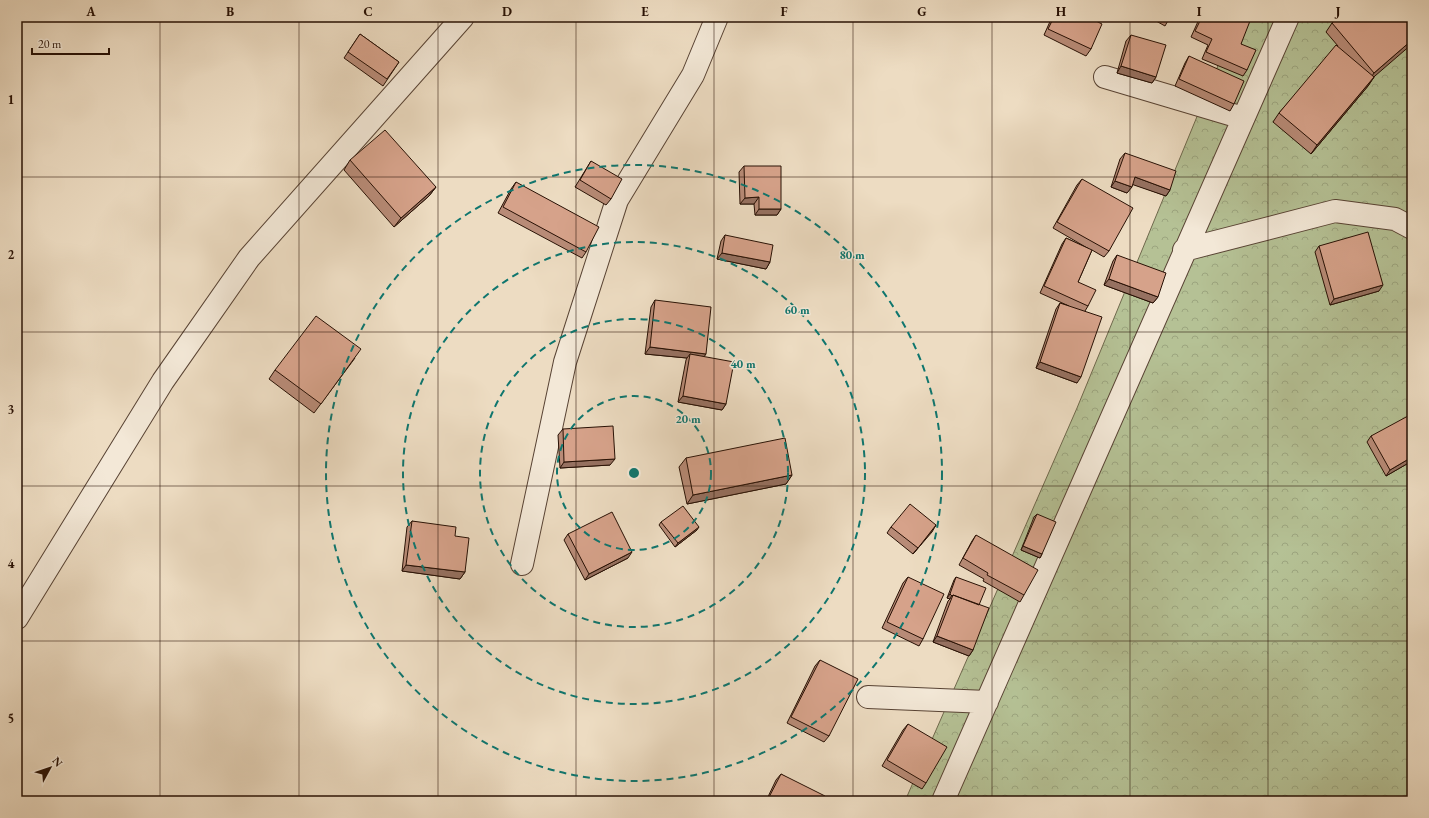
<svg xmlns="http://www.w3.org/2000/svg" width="1429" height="818" viewBox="0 0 1429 818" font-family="'EB Garamond',serif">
<defs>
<pattern id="forest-crowns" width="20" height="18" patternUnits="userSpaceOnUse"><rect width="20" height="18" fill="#b5c195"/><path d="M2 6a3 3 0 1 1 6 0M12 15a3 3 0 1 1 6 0" fill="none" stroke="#9ca57f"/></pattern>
</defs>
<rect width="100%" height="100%" fill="#eddcc2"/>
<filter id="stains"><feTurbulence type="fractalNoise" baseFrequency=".005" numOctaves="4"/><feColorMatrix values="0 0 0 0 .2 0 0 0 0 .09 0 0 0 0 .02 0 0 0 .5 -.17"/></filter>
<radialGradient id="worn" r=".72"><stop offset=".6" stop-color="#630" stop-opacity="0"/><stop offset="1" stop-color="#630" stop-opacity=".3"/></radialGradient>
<path fill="url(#forest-crowns)" stroke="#6e684c" d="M 1238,17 L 1412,17 L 1412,801 L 905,801 L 1077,408 Z"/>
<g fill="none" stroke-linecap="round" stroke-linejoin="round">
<g stroke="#584334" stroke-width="24">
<path id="minor" d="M 1105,77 L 1243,118
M 1184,250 L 1335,211 L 1395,219 L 1412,228
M 522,564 L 565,362 L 617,200 L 693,75 L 717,17
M 17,618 L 163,381 L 249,258 L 463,17
M 868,697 L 987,702
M 943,801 L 1288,17"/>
</g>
<use href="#minor" stroke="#f3e8d7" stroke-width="22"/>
</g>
<path fill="#b88b77" stroke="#271004" d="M 1052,17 L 1088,17 L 1091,49 L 1086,56 L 1044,35 Z
M 1149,17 L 1170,17 L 1165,26 Z
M 1200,17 L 1241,17 L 1241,44 L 1247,70 L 1243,76 L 1202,59 L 1208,45 L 1191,37 Z
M 1409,17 L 1405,20 L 1374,77 L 1368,86 L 1311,154 L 1273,122 L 1279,113 L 1338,46 L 1326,32 L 1332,23 Z
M 360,34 L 399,62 L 383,86 L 344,58 Z
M 1131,35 L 1156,77 L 1152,83 L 1117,73 L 1126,41 Z
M 1189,56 L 1234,104 L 1230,111 L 1175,86 L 1185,63 Z
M 1125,153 L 1170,190 L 1166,196 L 1133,184 L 1127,193 L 1111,187 L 1120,159 Z
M 350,160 L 436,187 L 429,196 L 394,227 L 344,170 Z
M 591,161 L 611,199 L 606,205 L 575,187 Z
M 744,166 L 781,209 L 777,215 L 755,215 L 754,204 L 740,204 L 739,172 Z
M 1082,179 L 1109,251 L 1104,257 L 1092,250 L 1078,282 L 1088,306 L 1085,311 L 1077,383 L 1036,368 L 1056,309 L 1060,303 L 1069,306 L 1040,293 L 1062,244 L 1066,238 L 1089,249 L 1053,228 L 1077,185 Z
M 516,182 L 586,252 L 582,258 L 498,213 L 511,189 Z
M 725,235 L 770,262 L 766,269 L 717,259 L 721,241 Z
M 1319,246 L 1379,291 L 1330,305 L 1315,252 Z
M 1117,255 L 1158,297 L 1153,303 L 1104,285 L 1113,261 Z
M 655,300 L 706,354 L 704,356 L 726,404 L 722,410 L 678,402 L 686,360 L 687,358 L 645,354 L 651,307 Z
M 355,358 L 314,413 L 269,379 L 275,370 Z
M 1412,423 L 1412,461 L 1386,476 L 1367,442 L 1371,436 Z
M 563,429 L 610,465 L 560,468 L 558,435 Z
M 686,458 L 792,475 L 786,484 L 687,504 L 679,467 Z
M 1037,514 L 1042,554 L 1040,558 L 1021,550 L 1034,517 Z
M 412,521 L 455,536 L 465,572 L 460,579 L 402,571 L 407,527 Z
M 661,522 L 697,530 L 675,547 L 659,525 Z
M 936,525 L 913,554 L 887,533 L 891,527 Z
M 568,534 L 628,558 L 585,580 L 564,540 Z
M 976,535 L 1024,595 L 1020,602 L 983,581 L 984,579 L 959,565 L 972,541 Z
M 908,577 L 923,639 L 919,646 L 882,628 L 903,583 Z
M 956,577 L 979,605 L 973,650 L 969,656 L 933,642 L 948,601 L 950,599 L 947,598 L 954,580 Z
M 820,660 L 829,736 L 824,742 L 787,723 L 815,666 Z
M 908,724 L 926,783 L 922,789 L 882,766 L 903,730 Z
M 781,774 L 823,801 L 766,801 L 776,780 Z"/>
<path fill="#967161" stroke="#271004" d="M 1316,17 L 1326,17 L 1314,21 Z
M 1405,17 L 1409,17 L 1397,27 Z
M 1412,40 L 1412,44 L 1368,82 L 1374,73 Z
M 1121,66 L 1156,77 L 1152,83 L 1117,73 Z
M 1374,77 L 1368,86 L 1311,154 L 1317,145 Z
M 1135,177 L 1170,190 L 1166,196 L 1131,184 Z
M 1115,181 L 1132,187 L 1127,193 L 1111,187 Z
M 436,187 L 429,196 L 394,227 L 401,218 Z
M 759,197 L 754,204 L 740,204 L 745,198 Z
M 759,209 L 781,209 L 777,215 L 755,215 Z
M 722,253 L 770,262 L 766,269 L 717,259 Z
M 1109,279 L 1158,297 L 1153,303 L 1104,285 Z
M 1383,285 L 1379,291 L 1330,305 L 1334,299 Z
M 650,347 L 706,354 L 702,360 L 690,354 L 687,358 L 645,354 Z
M 1040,362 L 1081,377 L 1077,383 L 1036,368 Z
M 683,396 L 726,404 L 722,410 L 678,402 Z
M 1412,457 L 1412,461 L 1386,476 L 1390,470 Z
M 615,459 L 610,465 L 560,468 L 564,462 Z
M 792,475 L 786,484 L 687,504 L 693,495 Z
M 936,525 L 932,532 L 913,554 L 918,548 Z
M 699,527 L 697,530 L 675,547 L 678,543 Z
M 1023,546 L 1042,554 L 1040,558 L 1021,550 Z
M 632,552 L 628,558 L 585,580 L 589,574 Z
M 406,565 L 465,572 L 460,579 L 402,571 Z
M 950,594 L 952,595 L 950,599 L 947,598 Z
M 937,636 L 973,650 L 969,656 L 933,642 Z"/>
<path fill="#d6a28a" stroke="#271004" d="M 1054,17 L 1088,17 L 1102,24 L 1091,49 L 1048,29 Z
M 1165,17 L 1170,17 L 1169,20 Z
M 1202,17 L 1241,17 L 1250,21 L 1241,44 L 1256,50 L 1247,70 L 1206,52 L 1212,39 L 1195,31 Z
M 1339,17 L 1405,17 L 1403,18 L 1412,28 L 1412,40 L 1374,73 L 1332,23 Z
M 360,34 L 399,62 L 387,79 L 348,52 Z
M 1131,35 L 1166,45 L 1156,77 L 1121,66 Z
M 1336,45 L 1374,77 L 1317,145 L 1279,113 Z
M 1189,56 L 1244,81 L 1234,104 L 1179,79 Z
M 385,130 L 436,187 L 401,218 L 350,160 Z
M 1125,153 L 1176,171 L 1170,190 L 1135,177 L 1132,187 L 1115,181 Z
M 591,161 L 622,179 L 611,199 L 580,180 Z
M 744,166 L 781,166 L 781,209 L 759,209 L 759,197 L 745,198 Z
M 1082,179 L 1133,208 L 1109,251 L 1057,222 Z
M 516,182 L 599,227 L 586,252 L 503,207 Z
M 1368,232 L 1383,285 L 1334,299 L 1319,246 Z
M 725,235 L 773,245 L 770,262 L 722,253 Z
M 1066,238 L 1092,250 L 1078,282 L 1096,290 L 1088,306 L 1044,286 Z
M 1117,255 L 1166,273 L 1158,297 L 1109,279 Z
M 655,300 L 711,307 L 706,354 L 650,347 Z
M 1060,303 L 1102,317 L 1081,377 L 1040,362 Z
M 316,316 L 361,349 L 321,404 L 275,370 Z
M 690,354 L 734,362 L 726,404 L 683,396 Z
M 1408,416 L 1412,423 L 1412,457 L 1390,470 L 1371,436 Z
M 613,426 L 615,459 L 564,462 L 563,429 Z
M 785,438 L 792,475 L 693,495 L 686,458 Z
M 910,504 L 936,525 L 918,548 L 891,527 Z
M 683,506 L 699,527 L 678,543 L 661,522 Z
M 612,512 L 632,552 L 589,574 L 568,534 Z
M 1037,514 L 1056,522 L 1042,554 L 1023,546 Z
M 412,521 L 456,527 L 455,536 L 469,538 L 465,572 L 406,565 Z
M 976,535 L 1038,570 L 1024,595 L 987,575 L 988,573 L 963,558 Z
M 908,577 L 944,594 L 923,639 L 887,622 Z
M 956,577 L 986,588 L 979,605 L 953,595 L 952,596 L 950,594 Z
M 953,595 L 989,608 L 973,650 L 937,636 Z
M 820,660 L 858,679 L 829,736 L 791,717 Z
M 908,724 L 947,747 L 926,783 L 887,760 Z
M 781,774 L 825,796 L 823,801 L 767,801 Z"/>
<path fill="none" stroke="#271004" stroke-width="1" stroke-opacity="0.55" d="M 160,17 L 160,801M 299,17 L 299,801M 438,17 L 438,801M 576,17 L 576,801M 714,17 L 714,801M 853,17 L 853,801M 992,17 L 992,801M 1130,17 L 1130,801M 1268,17 L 1268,801M 17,177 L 1412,177M 17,332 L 1412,332M 17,486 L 1412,486M 17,641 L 1412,641"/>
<g fill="none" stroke="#0f766e" stroke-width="2" stroke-dasharray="7 5">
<circle cx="634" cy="473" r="77"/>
<circle cx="634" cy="473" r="154"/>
<circle cx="634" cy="473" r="231"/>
<circle cx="634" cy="473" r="308"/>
</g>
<circle cx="634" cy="473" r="6" fill="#0f766e" stroke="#f3e8d7" stroke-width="2"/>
<g font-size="12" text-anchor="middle" font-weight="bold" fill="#0f766e" stroke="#f3e8d7" stroke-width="3" stroke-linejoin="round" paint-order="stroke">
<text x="852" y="259">80 m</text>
<text x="797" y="314">60 m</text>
<text x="743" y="368">40 m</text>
<text x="688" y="423">20 m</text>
</g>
<rect width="1429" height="818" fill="none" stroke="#eddcc2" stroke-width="44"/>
<g transform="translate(50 768) rotate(50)" stroke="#f3e8d7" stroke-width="3" paint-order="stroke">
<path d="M0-3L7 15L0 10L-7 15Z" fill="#271004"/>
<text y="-6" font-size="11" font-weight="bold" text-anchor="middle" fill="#271004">N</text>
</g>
<path d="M32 48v6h77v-6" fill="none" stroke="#271004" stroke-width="2"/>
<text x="38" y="48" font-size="12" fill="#271004" stroke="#f3e8d7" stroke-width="3" paint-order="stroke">20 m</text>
<rect x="22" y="22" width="1385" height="774" fill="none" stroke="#271004" stroke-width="1.5"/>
<g font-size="13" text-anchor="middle" font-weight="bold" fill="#271004">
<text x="91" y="16">A</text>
<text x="230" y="16">B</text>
<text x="368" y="16">C</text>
<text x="507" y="16">D</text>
<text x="645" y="16">E</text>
<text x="784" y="16">F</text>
<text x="922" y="16">G</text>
<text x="1061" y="16">H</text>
<text x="1199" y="16">I</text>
<text x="1338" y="16">J</text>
<text x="11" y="104">1</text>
<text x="11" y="259">2</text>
<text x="11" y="414">3</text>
<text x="11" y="568">4</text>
<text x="11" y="723">5</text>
</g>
<rect width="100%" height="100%" filter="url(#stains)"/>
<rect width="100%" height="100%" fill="url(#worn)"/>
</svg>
